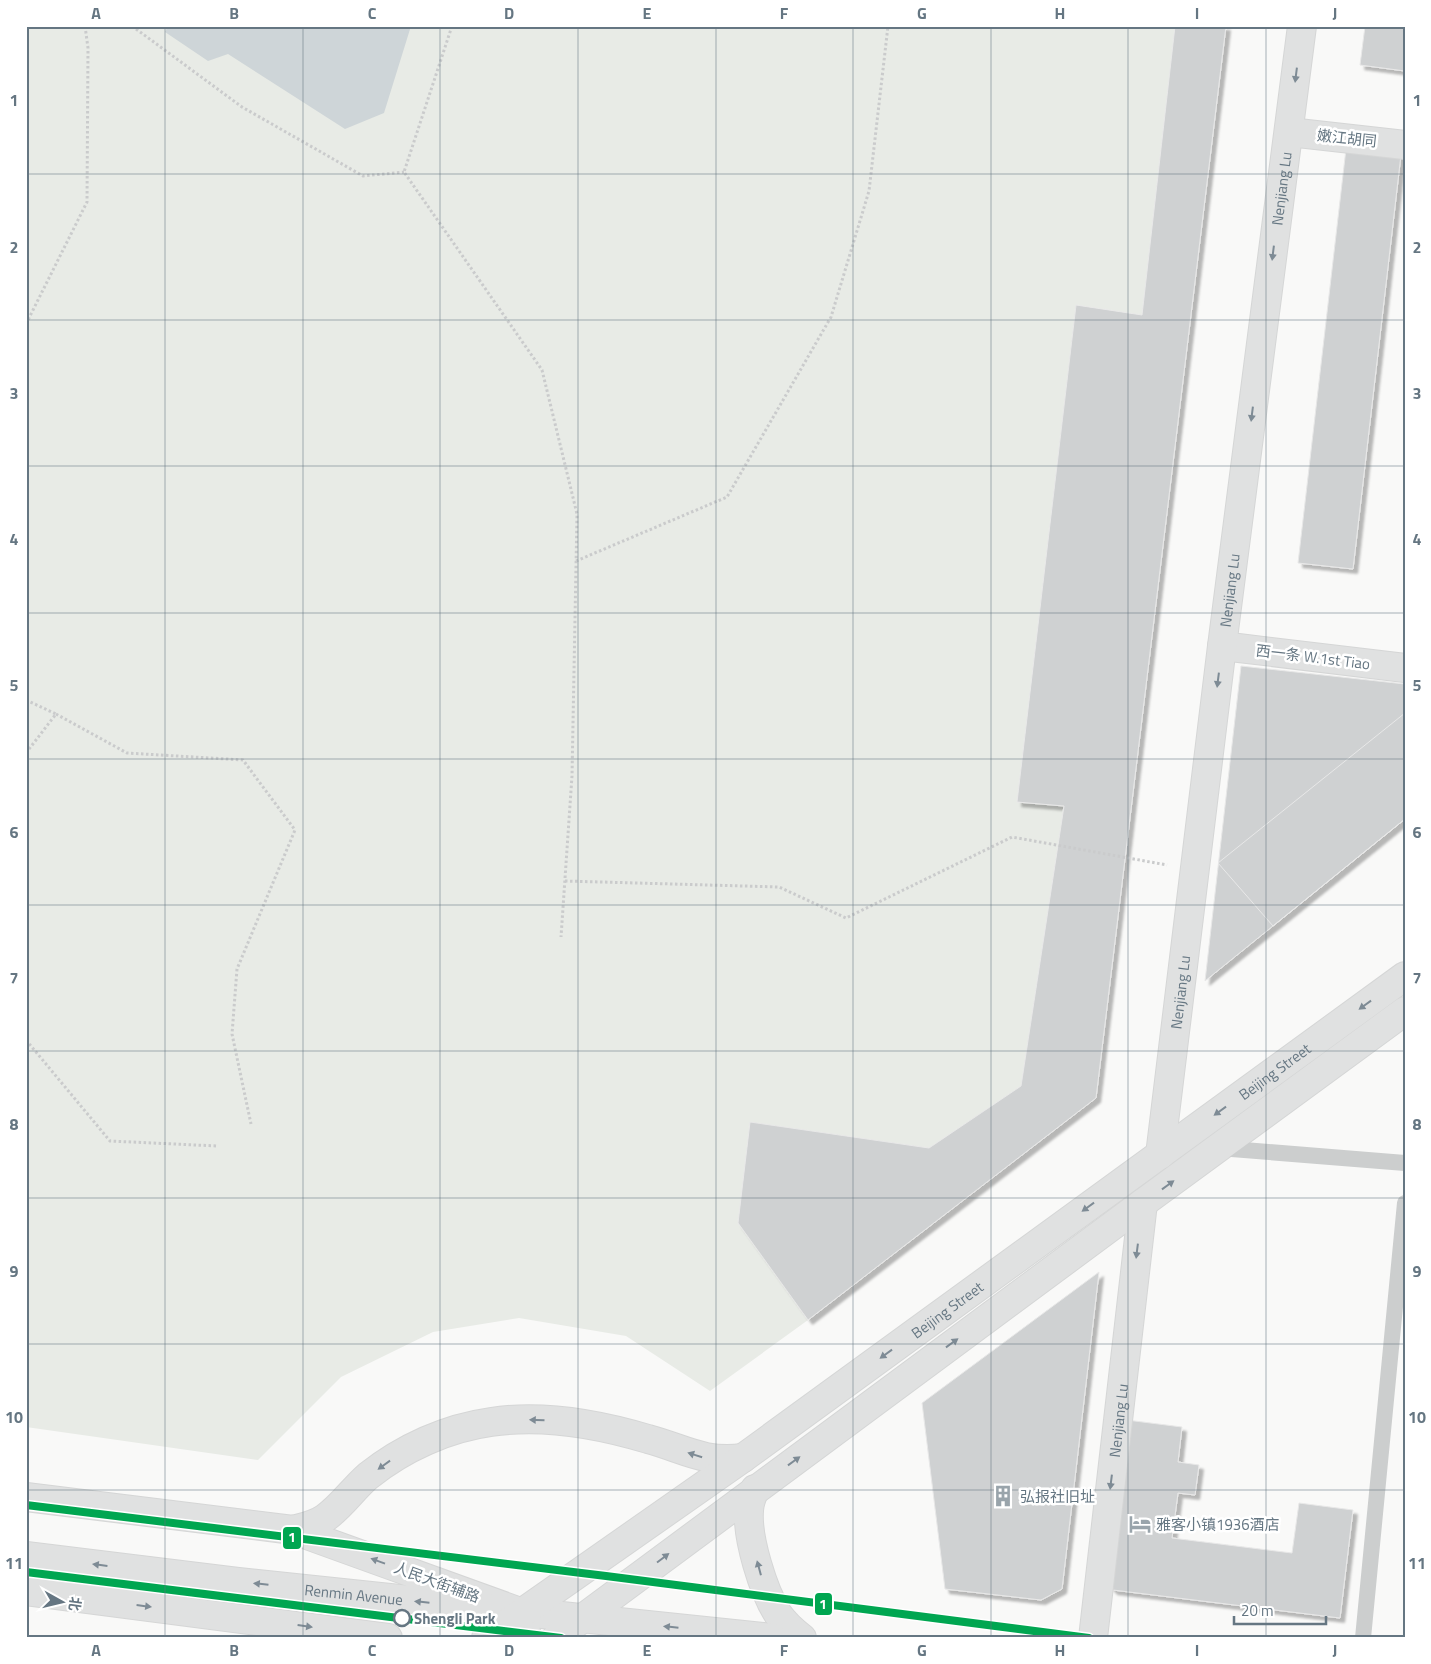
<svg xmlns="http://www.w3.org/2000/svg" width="1431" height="1664" viewBox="0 0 1431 1664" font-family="'Titillium Web','Noto Sans SC',sans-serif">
<defs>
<filter id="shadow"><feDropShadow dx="4.5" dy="4.5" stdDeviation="1" flood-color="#0004"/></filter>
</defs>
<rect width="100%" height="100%" fill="#f9f9f8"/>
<path fill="#e8ebe6" d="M 26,26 L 1175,26 L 1142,315 L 1077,305 L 1017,802 L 1064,806 L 1021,1086 L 929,1148 L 750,1123 L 738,1223 L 808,1320 L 710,1391 L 626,1336 L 519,1318 L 433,1332 L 341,1377 L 258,1460 L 26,1427 Z"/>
<path fill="#ced5d8" d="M 168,26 L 411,26 L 384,113 L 345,129 L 228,54 L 208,61 L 165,32 Z"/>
<path fill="#cfd1d2" stroke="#e8e8e8" filter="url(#shadow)" d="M 1175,26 L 1226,26 L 1096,1098 L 808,1320 L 738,1223 L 750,1122 L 929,1148 L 1021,1086 L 1064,806 L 1017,802 L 1076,305 L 1142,315 Z
M 1365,26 L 1405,26 L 1405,71 L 1360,65 Z
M 1347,140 L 1402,146 L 1353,569 L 1298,563 Z
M 1241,666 L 1405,684 L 1405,819 L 1205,981 Z
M 1405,713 L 1405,819 L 1273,926 L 1218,863 Z
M 1099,1272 L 1062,1589 L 1041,1600 L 945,1589 L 922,1403 Z
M 1119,1419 L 1182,1427 L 1178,1462 L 1199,1465 L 1195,1495 L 1178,1493 L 1172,1538 L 1292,1553 L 1299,1503 L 1353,1510 L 1340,1618 L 1113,1590 L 1100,1576 Z"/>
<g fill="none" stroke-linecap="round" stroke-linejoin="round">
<g stroke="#d5d6d6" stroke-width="30">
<g id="secondary">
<path d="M 1289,132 L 1405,145"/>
<path d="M 1222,646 L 1405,668"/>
<path id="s1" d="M 1160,1155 L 1222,646 L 1302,26"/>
<path d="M 26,1497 L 293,1530 L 523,1613 L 527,1638"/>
<path id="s2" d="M 1093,1638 L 1143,1203"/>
</g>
</g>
<g stroke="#d5d6d6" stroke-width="30">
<g id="primary">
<path d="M 755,1489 C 752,1496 749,1503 749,1511 C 747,1538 763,1591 778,1614 C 785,1624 793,1631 802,1638"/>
<path d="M 293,1530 C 304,1527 315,1525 325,1518 C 341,1507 353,1489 368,1476 C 403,1448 447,1428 491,1422 C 543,1414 598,1424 648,1439 C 685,1449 703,1463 743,1458"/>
<path id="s3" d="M 26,1556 L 238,1582 L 772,1638"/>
<path d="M 26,1591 L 388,1638"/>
<path id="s4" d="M 486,1638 L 743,1458 L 1405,976"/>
<path d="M 556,1638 L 1143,1203 L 1405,1011"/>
</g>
</g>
<path stroke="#cacbcc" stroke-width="3" stroke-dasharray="2.5 2.5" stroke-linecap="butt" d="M 132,26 L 242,107 L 363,176 L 404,172
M 452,26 L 404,172 L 542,370 L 577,514 L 572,776 L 561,937
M 26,324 L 87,202 L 88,48 L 85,26
M 576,561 L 727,497 L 831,317 L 869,191 L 888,26
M 26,700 L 56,714 L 26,753
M 56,714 L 127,753 L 243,760 L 295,830 L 237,969 L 232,1034 L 251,1124
M 565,881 L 779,887 L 846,918 L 1012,837 L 1167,865
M 26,1040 L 110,1141 L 217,1146"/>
<path stroke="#cccece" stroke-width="16" d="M 1219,1148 L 1405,1163
M 1363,1638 L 1405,1203"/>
<use href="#secondary" stroke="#e0e1e1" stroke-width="28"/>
<use href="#primary" stroke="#e0e1e1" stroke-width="28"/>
<g stroke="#fff" stroke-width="11">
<path id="metro-1" d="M 26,1505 L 606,1576 L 1089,1638
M 26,1572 L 561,1638"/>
</g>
<use href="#metro-1" stroke="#00a651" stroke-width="8"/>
</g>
<defs><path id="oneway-solid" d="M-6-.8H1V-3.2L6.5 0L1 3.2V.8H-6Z" transform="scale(1.25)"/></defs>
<g fill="#7e8b95">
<use href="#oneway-solid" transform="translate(1296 75) rotate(97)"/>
<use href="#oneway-solid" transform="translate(1273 253) rotate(97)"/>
<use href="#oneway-solid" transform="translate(1252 414) rotate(97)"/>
<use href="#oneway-solid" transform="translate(1218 680) rotate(97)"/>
<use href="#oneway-solid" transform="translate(1365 1005) rotate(144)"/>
<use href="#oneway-solid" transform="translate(1220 1111) rotate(144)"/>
<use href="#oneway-solid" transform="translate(1168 1185) rotate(-36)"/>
<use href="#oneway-solid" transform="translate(1088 1207) rotate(144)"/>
<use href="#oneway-solid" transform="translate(1137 1251) rotate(97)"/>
<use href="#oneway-solid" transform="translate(952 1343) rotate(-36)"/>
<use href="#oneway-solid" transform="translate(886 1354) rotate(144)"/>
<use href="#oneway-solid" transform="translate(537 1420) rotate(-178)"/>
<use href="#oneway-solid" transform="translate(695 1455) rotate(-162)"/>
<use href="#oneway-solid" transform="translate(794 1461) rotate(-36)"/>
<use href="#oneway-solid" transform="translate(384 1465) rotate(144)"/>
<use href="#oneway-solid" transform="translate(1111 1482) rotate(97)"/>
<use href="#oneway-solid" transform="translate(663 1558) rotate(-37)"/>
<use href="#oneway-solid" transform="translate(378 1561) rotate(-160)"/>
<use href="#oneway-solid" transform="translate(100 1565) rotate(-173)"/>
<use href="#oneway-solid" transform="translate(759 1568) rotate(-105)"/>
<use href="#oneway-solid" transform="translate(261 1584) rotate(-174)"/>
<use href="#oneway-solid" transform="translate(422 1602) rotate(-174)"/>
<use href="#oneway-solid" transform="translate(144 1606) rotate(7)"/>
<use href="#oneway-solid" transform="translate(305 1626) rotate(8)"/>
<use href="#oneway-solid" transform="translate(671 1627) rotate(-174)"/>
</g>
<path fill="none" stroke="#657682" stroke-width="1" stroke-opacity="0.55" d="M 165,26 L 165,1638M 303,26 L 303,1638M 440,26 L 440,1638M 578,26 L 578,1638M 716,26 L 716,1638M 853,26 L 853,1638M 991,26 L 991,1638M 1128,26 L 1128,1638M 1266,26 L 1266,1638M 26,174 L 1405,174M 26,320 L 1405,320M 26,466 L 1405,466M 26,613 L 1405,613M 26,759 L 1405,759M 26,905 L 1405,905M 26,1051 L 1405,1051M 26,1198 L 1405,1198M 26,1344 L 1405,1344M 26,1490 L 1405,1490"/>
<defs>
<g id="building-bare" transform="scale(1.725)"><path d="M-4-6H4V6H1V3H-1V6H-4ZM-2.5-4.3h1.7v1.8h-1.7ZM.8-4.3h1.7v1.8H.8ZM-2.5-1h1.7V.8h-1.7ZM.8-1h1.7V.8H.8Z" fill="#99a4ab" stroke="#fff" stroke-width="2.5" paint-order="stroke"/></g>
<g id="hotel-bare" transform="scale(1.725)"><path d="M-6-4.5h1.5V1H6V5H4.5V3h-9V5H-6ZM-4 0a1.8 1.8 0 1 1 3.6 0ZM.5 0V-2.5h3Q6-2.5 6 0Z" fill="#99a4ab" stroke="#fff" stroke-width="2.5" paint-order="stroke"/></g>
</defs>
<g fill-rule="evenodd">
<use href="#building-bare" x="1003" y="1496"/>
<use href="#hotel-bare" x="1140" y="1524"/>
</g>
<circle fill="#fff" stroke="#657682" stroke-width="2.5" cx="402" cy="1618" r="8"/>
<g text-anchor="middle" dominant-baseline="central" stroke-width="5" stroke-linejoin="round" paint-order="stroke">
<g font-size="15" fill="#657682" stroke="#fff">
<text transform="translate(1347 138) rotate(6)">嫩江胡同</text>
<text stroke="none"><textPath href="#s1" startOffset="974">Nenjiang Lu</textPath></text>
<text stroke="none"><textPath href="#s1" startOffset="569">Nenjiang Lu</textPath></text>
<text transform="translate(1313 657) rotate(7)">西一条 W.1st Tiao</text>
<text stroke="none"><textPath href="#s1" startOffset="164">Nenjiang Lu</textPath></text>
<text stroke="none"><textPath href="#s4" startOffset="971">Beijing Street</textPath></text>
<text stroke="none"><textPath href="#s4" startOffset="566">Beijing Street</textPath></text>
<text stroke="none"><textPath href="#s2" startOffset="219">Nenjiang Lu</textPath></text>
<text transform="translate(437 1582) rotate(20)">人民大街辅路</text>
<text stroke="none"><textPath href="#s3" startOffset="330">Renmin Avenue</textPath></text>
</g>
<g font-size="15" fill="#657682" stroke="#fff" text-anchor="start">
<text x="1020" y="1496">弘报社旧址</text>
<text x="1156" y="1524">雅客小镇1936酒店</text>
</g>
<g font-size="15" font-weight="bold" fill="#657682" stroke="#fff" text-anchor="start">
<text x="414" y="1618">Shengli Park</text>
</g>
</g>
<g stroke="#fff" stroke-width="2">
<rect x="282" y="1526" width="20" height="24" rx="5" fill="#00a651"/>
<rect x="814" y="1592" width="19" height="24" rx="5" fill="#00a651"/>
</g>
<g font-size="14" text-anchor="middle" font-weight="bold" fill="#fff">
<text x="292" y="1542">1</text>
<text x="823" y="1609">1</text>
</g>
<rect width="1431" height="1664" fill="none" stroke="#ffffff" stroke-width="55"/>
<g transform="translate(62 1602) rotate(98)" stroke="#ffffff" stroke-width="4" paint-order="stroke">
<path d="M0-4L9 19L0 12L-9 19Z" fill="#657682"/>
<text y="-8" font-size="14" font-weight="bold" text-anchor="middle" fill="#657682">北</text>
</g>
<path d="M1234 1616v8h92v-8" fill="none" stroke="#657682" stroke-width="2.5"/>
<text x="1241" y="1616" font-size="15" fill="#657682" stroke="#ffffff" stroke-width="4" paint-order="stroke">20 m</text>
<rect x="28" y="28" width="1376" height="1608" fill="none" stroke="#657682" stroke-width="2"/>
<g font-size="16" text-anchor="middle" font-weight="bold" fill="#657682">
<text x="96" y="19">A</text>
<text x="234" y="19">B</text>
<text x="372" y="19">C</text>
<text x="509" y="19">D</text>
<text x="647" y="19">E</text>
<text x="784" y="19">F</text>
<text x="922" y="19">G</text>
<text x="1060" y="19">H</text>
<text x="1197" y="19">I</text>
<text x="1335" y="19">J</text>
<text x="14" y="106">1</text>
<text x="1417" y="106">1</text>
<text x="14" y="253">2</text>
<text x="1417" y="253">2</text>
<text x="14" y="399">3</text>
<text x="1417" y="399">3</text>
<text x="14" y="545">4</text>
<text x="1417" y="545">4</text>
<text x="14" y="691">5</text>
<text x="1417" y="691">5</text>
<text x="14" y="838">6</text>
<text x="1417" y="838">6</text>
<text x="14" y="984">7</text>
<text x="1417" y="984">7</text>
<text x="14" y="1130">8</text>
<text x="1417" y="1130">8</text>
<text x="14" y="1277">9</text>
<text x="1417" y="1277">9</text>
<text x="14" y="1423">10</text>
<text x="1417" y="1423">10</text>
<text x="14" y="1569">11</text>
<text x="1417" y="1569">11</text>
<text x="96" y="1656">A</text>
<text x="234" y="1656">B</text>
<text x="372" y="1656">C</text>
<text x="509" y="1656">D</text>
<text x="647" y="1656">E</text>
<text x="784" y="1656">F</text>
<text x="922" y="1656">G</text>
<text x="1060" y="1656">H</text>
<text x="1197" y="1656">I</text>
<text x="1335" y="1656">J</text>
</g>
</svg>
